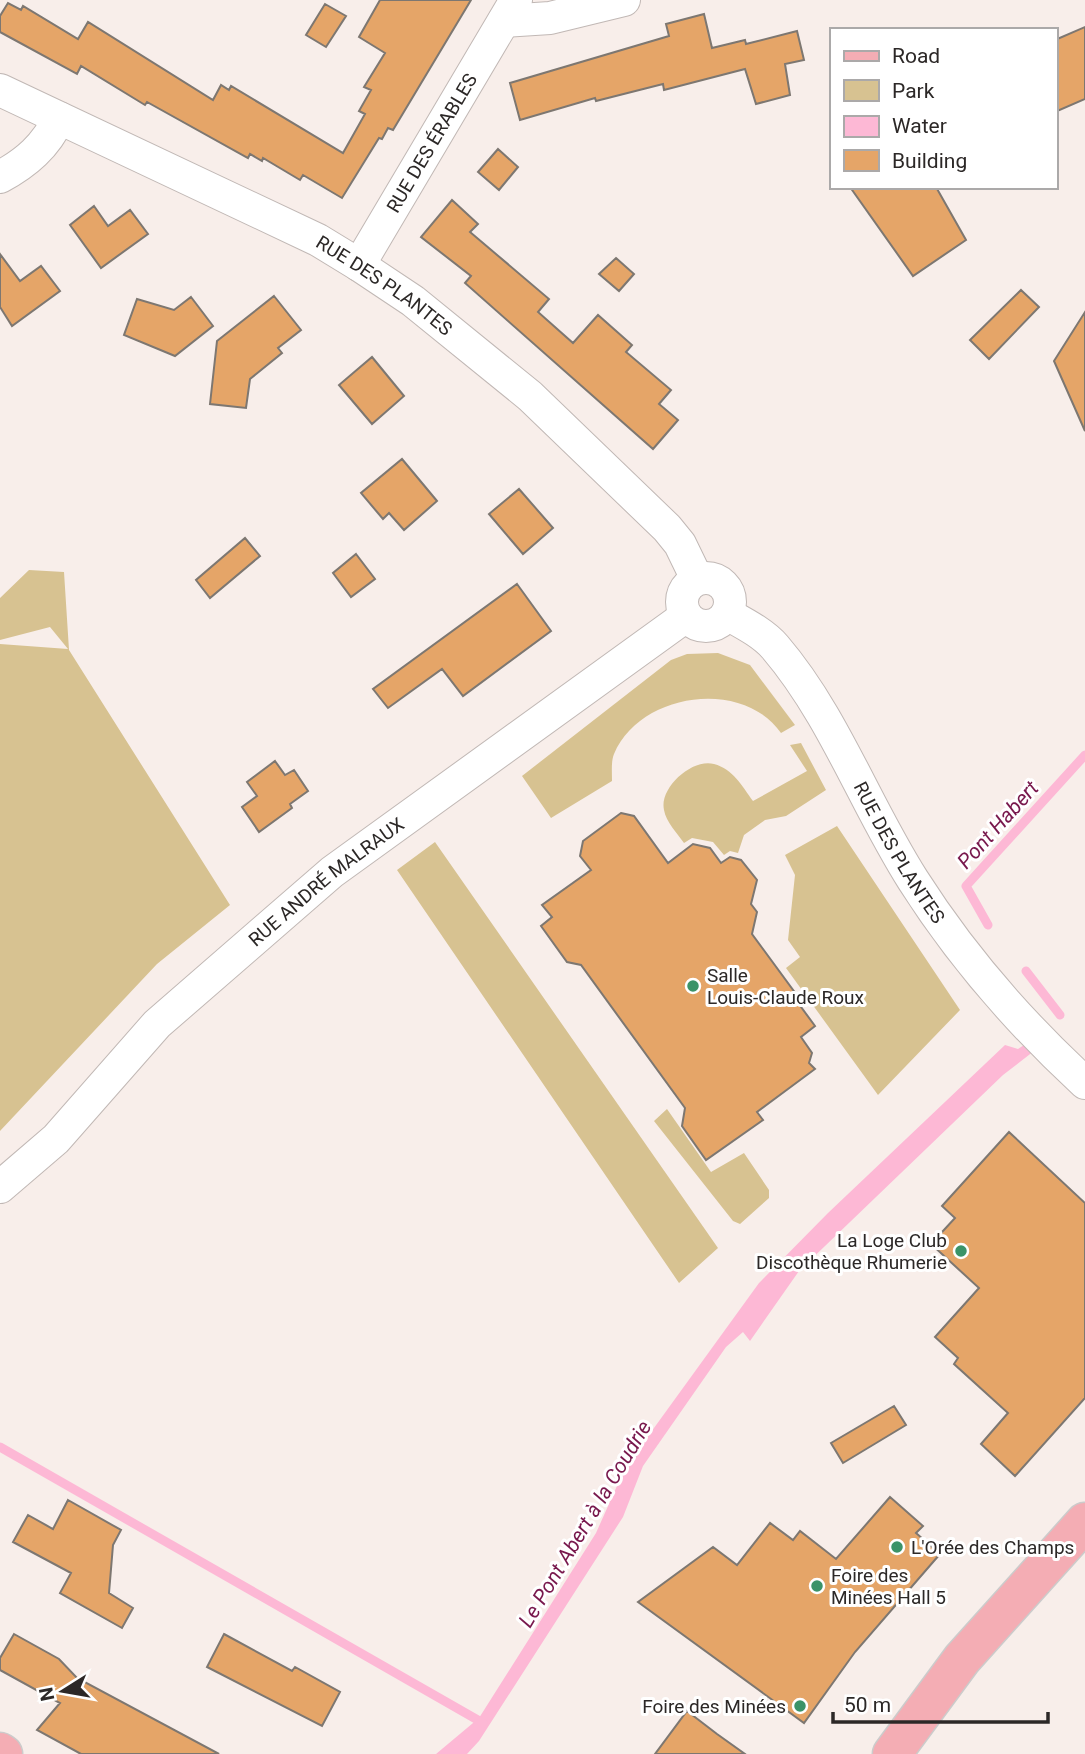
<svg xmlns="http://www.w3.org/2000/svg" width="1085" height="1754" viewBox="0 0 1085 1754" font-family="Roboto,sans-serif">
<rect width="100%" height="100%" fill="#f8eeea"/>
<path fill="#d7c291" d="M 29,570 L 64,572 L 69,650 L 230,905 L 157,964 L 0,1131 L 0,644 L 68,649 L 50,627 L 0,640 L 0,598 Z
M 718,653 L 750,665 L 795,725 L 781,733 C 743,678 640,692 614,754 C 611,761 612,772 612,781 L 551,818 L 522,776 L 671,660 L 687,654 Z
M 801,743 L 826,790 L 786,816 L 765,820 L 744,835 L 738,853 L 730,851 L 724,855 L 713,842 L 692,838 L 684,843 C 677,833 666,822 664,810 C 659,788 692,758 714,764 C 733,769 742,786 753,801 L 807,771 L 790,745 Z
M 837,826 L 960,1010 L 878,1095 L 786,968 L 800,957 L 788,940 L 795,875 L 785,855 Z
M 435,842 L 718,1248 L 679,1283 L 397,870 Z
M 667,1109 L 711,1172 L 744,1153 L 769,1190 L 769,1198 L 740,1224 L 733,1221 L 654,1121 Z"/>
<path fill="#fdb8d5" d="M 1027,1043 L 1034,1051 L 1003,1075 L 799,1271 L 750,1341 L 743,1332 L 726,1347 L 643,1466 L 623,1517 L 479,1741 L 467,1754 L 436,1754 L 479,1718 L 596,1533 L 625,1468 L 759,1283 L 828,1213 L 1005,1045 L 1018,1049 Z"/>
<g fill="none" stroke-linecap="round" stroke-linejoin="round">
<path stroke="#fdb8d5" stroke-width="9" d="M 988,925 L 966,886 L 1085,755
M 1026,971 L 1060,1015
M 0,1447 L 483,1723"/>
</g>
<path fill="#e5a568" stroke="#7d7771" stroke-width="2" d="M 380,0 L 471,0 L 393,130 L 388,128 L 382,139 L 379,138 L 342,198 L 303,175 L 300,180 L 263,158 L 262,161 L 250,154 L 248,158 L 147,102 L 145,105 L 81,66 L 77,74 L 0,32 L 0,16 L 8,3 L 21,10 L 23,6 L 78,39 L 88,22 L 213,100 L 221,85 L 229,90 L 231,86 L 343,153 L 365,114 L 359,111 L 371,90 L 364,87 L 385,53 L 359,37 Z
M 325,4 L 346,16 L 326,47 L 306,35 Z
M 704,14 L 712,48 L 745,40 L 746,44 L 797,31 L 804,60 L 785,64 L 790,95 L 756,104 L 745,69 L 664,90 L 663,84 L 596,101 L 595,98 L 520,120 L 510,83 L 669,36 L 666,24 Z
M 1085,27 L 1085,99 L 1055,112 L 1055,40 Z
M 498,149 L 518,167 L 499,190 L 478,172 Z
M 850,187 L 936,187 L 966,240 L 913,276 Z
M 452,200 L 478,224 L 470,232 L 549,299 L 538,312 L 573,343 L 598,315 L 632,345 L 626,352 L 671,390 L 659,404 L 678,420 L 653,449 L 465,283 L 471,276 L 421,237 Z
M 94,206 L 108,226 L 130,210 L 148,234 L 101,268 L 70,225 Z
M 0,254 L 20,281 L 41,266 L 60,291 L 12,326 L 0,307 Z
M 616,258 L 634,274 L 619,291 L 599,274 Z
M 1021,290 L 1039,307 L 989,359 L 970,340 Z
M 274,296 L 301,330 L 278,348 L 282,353 L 250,379 L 246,408 L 210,404 L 217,341 Z
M 191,297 L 213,326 L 175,356 L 124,335 L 137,299 L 174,310 Z
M 1085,312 L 1085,431 L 1054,361 Z
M 372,357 L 404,396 L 372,424 L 339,385 Z
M 402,459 L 437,501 L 404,530 L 389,513 L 383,519 L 361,493 Z
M 519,489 L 553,528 L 523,554 L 489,514 Z
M 245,538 L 260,556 L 210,598 L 196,580 Z
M 356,554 L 375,579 L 351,597 L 333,573 Z
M 517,584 L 551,631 L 463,696 L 442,669 L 388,708 L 373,689 Z
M 275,761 L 285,775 L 294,770 L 308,791 L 290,804 L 292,808 L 259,832 L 242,807 L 257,796 L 247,782 Z
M 621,813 L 634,816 L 668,863 L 693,844 L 710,848 L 721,863 L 730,857 L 741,860 L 757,880 L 751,904 L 757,912 L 752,934 L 796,994 L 793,996 L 815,1026 L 801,1037 L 812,1053 L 809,1063 L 815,1069 L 757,1112 L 763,1120 L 706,1160 L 682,1126 L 685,1108 L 581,965 L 567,962 L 541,926 L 552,917 L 542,905 L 591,870 L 580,856 L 583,841 Z
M 1009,1132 L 1085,1203 L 1085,1398 L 1015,1476 L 981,1444 L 1008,1413 L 954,1364 L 958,1358 L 935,1337 L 979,1288 L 931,1244 L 955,1218 L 942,1206 Z
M 894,1406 L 906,1425 L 843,1463 L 831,1443 Z
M 890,1497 L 923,1526 L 916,1533 L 940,1554 L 855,1652 L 804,1723 L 638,1602 L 713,1547 L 737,1565 L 770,1523 L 793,1540 L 800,1531 L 836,1559 Z
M 68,1500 L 121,1530 L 113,1545 L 109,1593 L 133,1608 L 122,1628 L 60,1593 L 71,1573 L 13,1542 L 28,1515 L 53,1529 Z
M 14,1634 L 59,1659 L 77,1678 L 219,1754 L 81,1754 L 37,1730 L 60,1703 L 0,1670 L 0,1658 Z
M 224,1634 L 292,1671 L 295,1667 L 340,1692 L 322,1726 L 207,1667 Z
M 687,1711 L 717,1734 L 745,1754 L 655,1754 Z"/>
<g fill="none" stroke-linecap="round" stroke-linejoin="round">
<g stroke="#c1b8b5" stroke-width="34">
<g id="minor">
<path d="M 504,21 L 550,18 L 624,0"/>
<path id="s1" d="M 0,90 L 318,240 L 359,265 L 413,301 L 530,396 L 667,528 L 680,544 L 697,579"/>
<path d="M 0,177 C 26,163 46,146 59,118"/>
<path id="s2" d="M 359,265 L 516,0"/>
<circle cx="706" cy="602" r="24"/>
<path id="s3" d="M 727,614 C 743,623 763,633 775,647 C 834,716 865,805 913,880 C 960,954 1021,1024 1085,1083"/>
<path id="s4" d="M 0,1187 L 56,1139 L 157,1024 L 332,872 L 686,616"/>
</g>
</g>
<g stroke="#cccbcb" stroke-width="41">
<path id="major" d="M 0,1752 L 3,1754
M 892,1754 L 962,1659 L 1085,1522"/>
</g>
<use href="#minor" stroke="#fff" stroke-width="32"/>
<use href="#major" stroke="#f4adb4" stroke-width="38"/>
</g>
<g fill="#3b9368" stroke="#fff" stroke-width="2.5">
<circle cx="693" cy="986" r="7"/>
<circle cx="961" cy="1251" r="7"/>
<circle cx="897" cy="1547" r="7"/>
<circle cx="817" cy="1586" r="7"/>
<circle cx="800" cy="1706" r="7"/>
</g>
<g text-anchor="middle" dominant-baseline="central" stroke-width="6" stroke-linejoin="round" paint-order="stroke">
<g font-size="19" fill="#2c2827" stroke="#fff">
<text stroke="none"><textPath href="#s2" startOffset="142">RUE DES ÉRABLES</textPath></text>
<text stroke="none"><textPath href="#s1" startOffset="432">RUE DES PLANTES</textPath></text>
<text stroke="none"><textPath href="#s3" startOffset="299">RUE DES PLANTES</textPath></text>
<text stroke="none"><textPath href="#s4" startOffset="448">RUE ANDRÉ MALRAUX</textPath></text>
</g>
<g font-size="19" fill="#2c2827" stroke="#fff" text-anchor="start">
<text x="707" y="975">Salle<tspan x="707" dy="22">Louis-Claude Roux</tspan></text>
<text x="947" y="1240" text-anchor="end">La Loge Club<tspan x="947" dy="22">Discothèque Rhumerie</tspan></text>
<text x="911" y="1547">L'Orée des Champs</text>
<text x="831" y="1575">Foire des<tspan x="831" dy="22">Minées Hall 5</tspan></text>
<text x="786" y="1706" text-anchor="end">Foire des Minées</text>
</g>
<g font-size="21" font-style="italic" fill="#78184d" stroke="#fff">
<text transform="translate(998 825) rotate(-48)">Pont Habert</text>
<text transform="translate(585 1524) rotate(-59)">Le Pont Abert à la Coudrie</text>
</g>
</g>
<rect x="830" y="28" width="228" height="161" fill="#ffffff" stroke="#aba9a9" stroke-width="2"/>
<rect x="844" y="51" width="35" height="10" fill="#f4adb4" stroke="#aba9a9" stroke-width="2"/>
<text x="892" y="63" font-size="21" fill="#2c2827">Road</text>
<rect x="844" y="80" width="35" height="21" fill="#d7c291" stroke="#aba9a9" stroke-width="2"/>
<text x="892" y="98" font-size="21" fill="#2c2827">Park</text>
<rect x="844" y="116" width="35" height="21" fill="#fdb8d5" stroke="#aba9a9" stroke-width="2"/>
<text x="892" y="133" font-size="21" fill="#2c2827">Water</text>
<rect x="844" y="150" width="35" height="21" fill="#e5a568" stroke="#aba9a9" stroke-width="2"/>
<text x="892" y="168" font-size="21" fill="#2c2827">Building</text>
<g transform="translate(63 1691) rotate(259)" stroke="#ffffff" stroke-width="5" paint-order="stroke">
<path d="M0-5L12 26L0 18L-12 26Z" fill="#2c2827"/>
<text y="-10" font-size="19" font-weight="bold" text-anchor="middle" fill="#2c2827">N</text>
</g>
<path d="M833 1712v10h215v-10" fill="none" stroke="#2c2827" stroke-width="3.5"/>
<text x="844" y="1712" font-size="21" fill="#2c2827" stroke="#ffffff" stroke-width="5" paint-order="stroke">50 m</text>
</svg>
